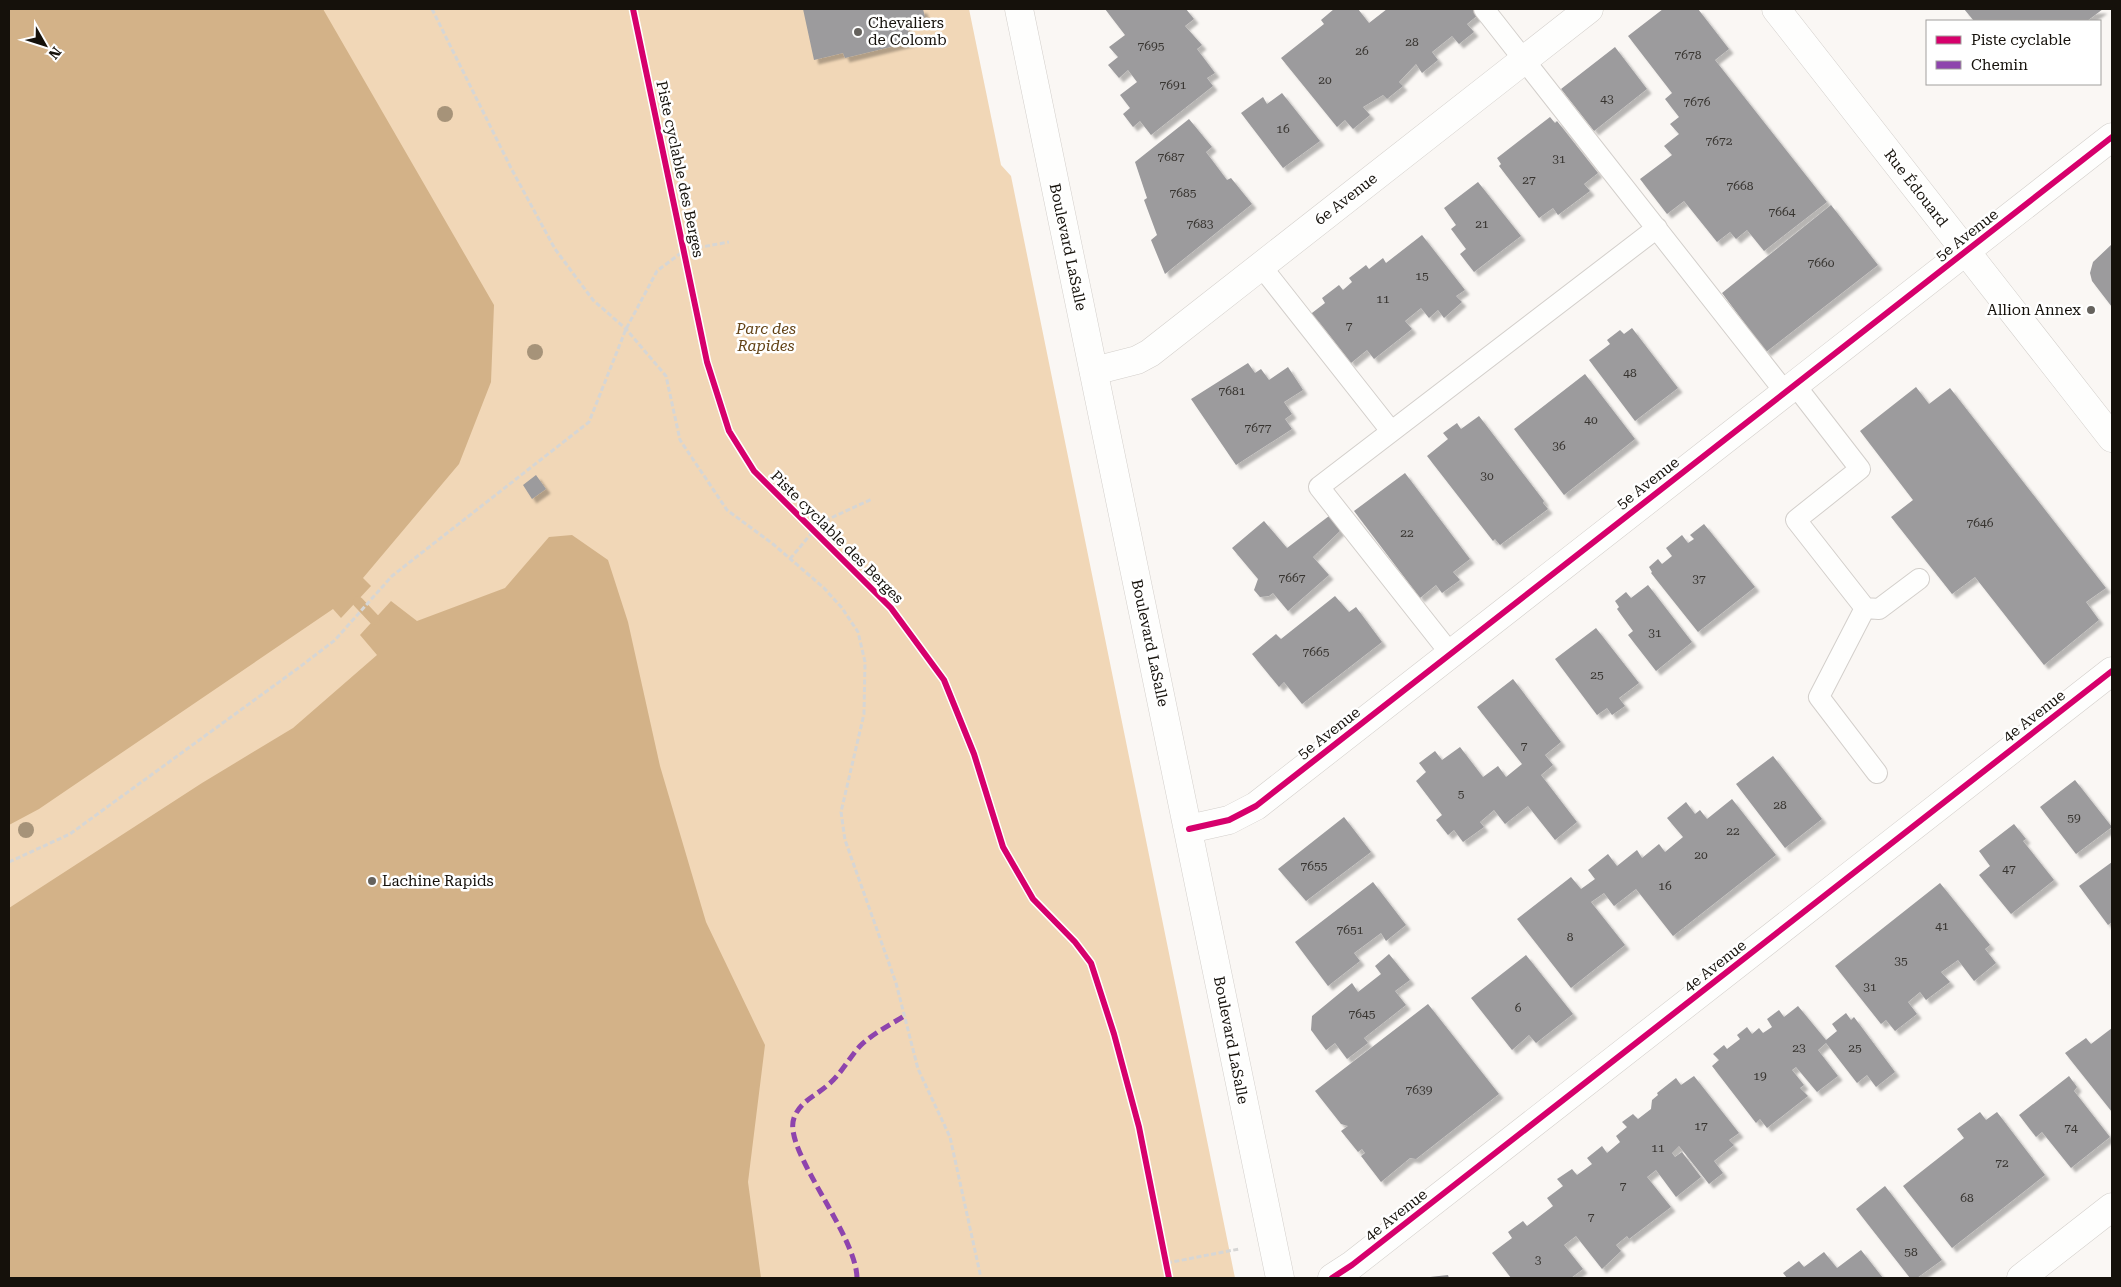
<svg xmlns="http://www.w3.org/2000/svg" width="2121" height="1287" viewBox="0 0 2121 1287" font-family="'Roboto Serif',serif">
<defs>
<filter id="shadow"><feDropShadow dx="4.5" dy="4.5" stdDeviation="1" flood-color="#0004"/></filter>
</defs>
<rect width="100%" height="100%" fill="#faf7f4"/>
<path fill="#f1d7b7" d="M 9,9 L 969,9 L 1001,165 L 1011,176 L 1235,1278 L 9,1278 Z"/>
<path fill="#d3b288" d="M 9,9 L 323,9 L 494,305 L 491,382 L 459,464 L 363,578 L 371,586 L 341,618 L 333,609 L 39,809 L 9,825 Z
M 572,535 L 608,560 L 628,622 L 660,766 L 706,922 L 765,1045 L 748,1182 L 761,1278 L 9,1278 L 9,908 L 202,783 L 293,728 L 377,655 L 360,635 L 391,601 L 417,621 L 505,588 L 549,537 Z"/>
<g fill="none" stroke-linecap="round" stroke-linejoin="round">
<path stroke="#d3b288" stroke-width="11" d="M 358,602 L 374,619"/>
</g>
<path fill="#9c9b9d" filter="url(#shadow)" d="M 803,9 L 923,9 L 925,17 L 906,21 L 911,42 L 845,58 L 843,53 L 814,60 Z
M 1105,9 L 1186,9 L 1194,19 L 1185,26 L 1202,45 L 1197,49 L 1215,73 L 1207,78 L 1213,86 L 1151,135 L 1140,121 L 1133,127 L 1123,114 L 1130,108 L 1120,95 L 1137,82 L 1128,70 L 1119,78 L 1108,65 L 1118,57 L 1109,47 L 1125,35 Z
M 1334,9 L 1358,9 L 1369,23 L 1387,9 L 1473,9 L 1478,15 L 1467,24 L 1474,32 L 1459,44 L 1452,36 L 1432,52 L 1438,60 L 1422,73 L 1416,64 L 1399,82 L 1403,86 L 1387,99 L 1383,95 L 1363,107 L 1370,115 L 1353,129 L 1345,120 L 1337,127 L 1281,58 L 1324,24 L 1321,20 Z
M 1663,9 L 1698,9 L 1729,49 L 1715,60 L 1827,202 L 1764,251 L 1747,230 L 1736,239 L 1730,232 L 1717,242 L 1684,201 L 1667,214 L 1640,179 L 1672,155 L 1664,146 L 1679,134 L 1670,124 L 1679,117 L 1665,99 L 1672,93 L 1628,36 Z
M 1964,9 L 2103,9 L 2087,21 L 1974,21 Z
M 1615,47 L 1647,89 L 1594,131 L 1561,89 Z
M 1282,93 L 1320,141 L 1283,168 L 1241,113 L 1263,97 L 1267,104 Z
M 1550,117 L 1555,123 L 1557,121 L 1598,173 L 1584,184 L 1590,191 L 1558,215 L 1553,208 L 1539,218 L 1499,166 L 1501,164 L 1497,158 Z
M 1189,119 L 1212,147 L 1206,152 L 1227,180 L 1231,178 L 1252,204 L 1165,274 L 1151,240 L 1157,235 L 1144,200 L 1147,198 L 1135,162 Z
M 1478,182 L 1521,236 L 1474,272 L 1460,254 L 1466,249 L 1451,229 L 1456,225 L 1444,208 Z
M 1831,205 L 1878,265 L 1766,352 L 1722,293 Z
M 1422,235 L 1465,290 L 1456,296 L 1462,302 L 1444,318 L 1438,310 L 1429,318 L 1421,308 L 1405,321 L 1412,329 L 1374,359 L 1367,350 L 1351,363 L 1319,322 L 1315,325 L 1308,316 L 1325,303 L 1322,298 L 1339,285 L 1343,290 L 1352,282 L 1349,278 L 1366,265 L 1369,269 L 1383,258 L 1386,263 Z
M 2112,244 L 2112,307 L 2092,281 L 2090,273 L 2093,262 Z
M 1632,328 L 1678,388 L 1635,421 L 1589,360 L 1610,344 L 1607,340 L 1620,330 L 1624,334 Z
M 1248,363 L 1255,373 L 1261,369 L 1269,380 L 1288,367 L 1303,390 L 1284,402 L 1292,414 L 1285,419 L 1292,429 L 1236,465 L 1191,399 Z
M 1585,374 L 1635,439 L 1564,495 L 1514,429 Z
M 1916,387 L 1929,404 L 1950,388 L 2106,588 L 2086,602 L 2099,620 L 2044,665 L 1975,577 L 1952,594 L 1891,517 L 1913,500 L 1860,431 Z
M 1479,416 L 1544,501 L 1543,503 L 1548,509 L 1500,545 L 1495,539 L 1493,541 L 1427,456 L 1448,439 L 1443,433 L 1457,423 L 1461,429 Z
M 1405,473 L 1470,559 L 1453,572 L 1460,580 L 1442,593 L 1436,585 L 1420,598 L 1354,511 Z
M 536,475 L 546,489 L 532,499 L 523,485 Z
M 1329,516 L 1341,530 L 1313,557 L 1329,575 L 1288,611 L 1273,593 L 1269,596 L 1260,597 L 1254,590 L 1258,579 L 1232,548 L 1264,521 L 1287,548 Z
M 1704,524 L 1755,587 L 1698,632 L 1651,573 L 1652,572 L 1649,567 L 1658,559 L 1662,564 L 1672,556 L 1666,548 L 1682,535 L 1688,543 L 1694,539 L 1690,535 Z
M 1648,585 L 1692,642 L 1656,671 L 1628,635 L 1633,631 L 1617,609 L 1619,607 L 1615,601 L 1626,592 L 1631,598 Z
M 1335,596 L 1349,612 L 1356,607 L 1382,642 L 1302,704 L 1284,682 L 1279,687 L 1252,654 L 1276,634 L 1281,639 Z
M 1596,628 L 1639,683 L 1619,698 L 1625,706 L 1612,715 L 1607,708 L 1597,715 L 1555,659 Z
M 1513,679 L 1561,742 L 1545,755 L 1553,765 L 1541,775 L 1577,822 L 1555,840 L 1528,806 L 1505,824 L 1494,810 L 1480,822 L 1484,827 L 1463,842 L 1454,830 L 1448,835 L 1436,820 L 1442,815 L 1416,781 L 1426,772 L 1419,763 L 1435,751 L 1442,760 L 1460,747 L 1483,777 L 1498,766 L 1506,777 L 1522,764 L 1477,707 Z
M 1773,756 L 1822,819 L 1785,848 L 1736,784 Z
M 2075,780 L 2112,827 L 2076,854 L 2040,807 Z
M 1732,799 L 1776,855 L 1673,936 L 1636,889 L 1614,906 L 1604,893 L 1591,902 L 1625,945 L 1571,988 L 1517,919 L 1571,877 L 1581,889 L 1595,879 L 1588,870 L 1608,854 L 1617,866 L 1637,850 L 1642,858 L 1659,844 L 1665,852 L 1683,837 L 1667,818 L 1686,802 L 1695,814 L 1700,810 L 1707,819 Z
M 1344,817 L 1371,852 L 1306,901 L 1278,869 Z
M 2014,824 L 2026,839 L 2023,841 L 2054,880 L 2011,914 L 1979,875 L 1990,866 L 1979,851 Z
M 2112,862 L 2112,922 L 2108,925 L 2079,886 Z
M 1373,882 L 1406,925 L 1386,941 L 1381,933 L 1354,953 L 1360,961 L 1328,986 L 1295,942 Z
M 1940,883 L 1990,945 L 1985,949 L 1996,963 L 1974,981 L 1958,960 L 1941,972 L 1950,982 L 1926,1000 L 1920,992 L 1908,1002 L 1917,1014 L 1895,1031 L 1886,1020 L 1881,1024 L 1835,966 Z
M 1389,954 L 1410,980 L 1395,991 L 1406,1005 L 1364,1038 L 1368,1043 L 1347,1059 L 1335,1043 L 1326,1050 L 1311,1030 L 1312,1016 L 1352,983 L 1358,992 L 1381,974 L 1375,966 Z
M 1526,955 L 1573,1014 L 1536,1043 L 1529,1035 L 1512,1050 L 1471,998 Z
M 1428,1004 L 1499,1094 L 1416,1159 L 1410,1158 L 1381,1182 L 1361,1156 L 1365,1153 L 1362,1149 L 1358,1152 L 1341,1131 L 1348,1126 L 1341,1124 L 1315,1091 Z
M 1798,1006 L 1826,1040 L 1837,1031 L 1832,1024 L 1846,1013 L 1851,1020 L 1854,1017 L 1895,1072 L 1876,1087 L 1867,1075 L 1857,1083 L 1826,1043 L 1818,1050 L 1838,1076 L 1817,1092 L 1796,1067 L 1792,1070 L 1804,1085 L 1800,1088 L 1808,1096 L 1767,1128 L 1760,1119 L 1756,1123 L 1712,1066 L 1719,1060 L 1713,1054 L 1724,1045 L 1727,1049 L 1740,1039 L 1737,1035 L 1747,1027 L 1752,1034 L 1759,1028 L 1763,1033 L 1772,1027 L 1767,1019 L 1779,1010 L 1784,1017 Z
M 2112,1028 L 2112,1112 L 2065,1053 L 2086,1038 L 2091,1044 Z
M 1694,1076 L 1739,1133 L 1729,1140 L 1734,1145 L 1714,1161 L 1723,1173 L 1709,1184 L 1679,1146 L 1672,1153 L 1675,1157 L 1682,1152 L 1701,1177 L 1676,1197 L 1656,1170 L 1647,1177 L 1671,1207 L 1629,1239 L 1627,1236 L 1616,1245 L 1621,1251 L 1602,1269 L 1576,1236 L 1564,1245 L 1583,1269 L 1571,1278 L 1511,1278 L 1492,1253 L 1512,1238 L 1508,1232 L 1523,1221 L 1527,1226 L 1553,1206 L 1547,1198 L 1563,1186 L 1557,1179 L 1572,1169 L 1577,1175 L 1592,1164 L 1587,1158 L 1602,1146 L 1607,1153 L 1620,1142 L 1616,1136 L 1627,1127 L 1622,1122 L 1633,1114 L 1638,1119 L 1651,1109 L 1652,1100 L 1658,1095 L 1657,1093 L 1676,1078 L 1681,1085 Z
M 2069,1076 L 2077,1087 L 2074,1091 L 2110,1137 L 2071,1168 L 2042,1132 L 2036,1137 L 2019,1115 Z
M 1980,1112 L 1986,1120 L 1997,1112 L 2045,1175 L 1952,1248 L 1903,1186 L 1964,1138 L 1957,1129 Z
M 1885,1186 L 1942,1260 L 1917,1278 L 1910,1278 L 1856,1209 Z
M 1861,1250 L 1883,1278 L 1787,1278 L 1783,1273 L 1799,1261 L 1804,1267 L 1824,1252 L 1837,1268 Z
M 1448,1275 L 1449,1278 L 1430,1278 L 1430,1277 Z"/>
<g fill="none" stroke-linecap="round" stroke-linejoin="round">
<g stroke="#d3cfcb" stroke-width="22">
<path id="service" d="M 1484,9 L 1785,392
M 1261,266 L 1391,431
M 1795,385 L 1860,469 L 1796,520 L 1865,608 L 1819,697 L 1877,773
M 1865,608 L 1879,609 L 1919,579
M 1450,653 L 1319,487 L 1657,228"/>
</g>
<g stroke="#d3cfcb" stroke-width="29">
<path id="minor" d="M 1776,9 L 2112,438
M 1094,371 L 1137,360 L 1150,353 L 1589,9
M 1189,829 L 1229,820 L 1256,806 L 2112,137
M 1332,1278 L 1352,1265 L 2112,671
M 2021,1278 L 2112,1207"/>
</g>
<g stroke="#d3cfcb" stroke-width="29">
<path id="secondary" d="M 1019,9 L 1280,1278"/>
</g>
<path stroke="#d6d6d5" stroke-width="3" stroke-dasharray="5 2.5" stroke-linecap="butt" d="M 432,9 L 512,170 L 555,249 L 593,300 L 626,329 L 666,376 L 680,440 L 727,510 L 773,544 L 824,588 L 842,608 L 858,632 L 865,662 L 864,714 L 841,812 L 845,840 L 896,983 L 918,1069 L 950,1137 L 981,1278
M 790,559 L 820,523 L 872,499
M 9,862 L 70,834 L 297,669 L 335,640 L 392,576 L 589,422 L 626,329 L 657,271 L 685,250 L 729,242
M 1167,1263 L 1239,1249"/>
<use href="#service" stroke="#fefefd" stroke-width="20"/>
<use href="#minor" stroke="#fefefd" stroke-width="28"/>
<use href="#secondary" stroke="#fefefd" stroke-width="28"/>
<path stroke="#8e44ad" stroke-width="5" stroke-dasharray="10 5" stroke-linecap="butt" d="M 857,1278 C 856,1233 782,1149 794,1118 C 800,1101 816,1096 829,1084 C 841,1074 849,1058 860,1046 C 872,1034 890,1025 904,1016"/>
<g stroke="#fff" stroke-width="9">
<path id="cycleway" d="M 633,9 L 707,362 L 729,431 L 754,471 L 891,608 L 944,680 L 974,754 L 1003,847 L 1033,899 L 1075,942 L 1091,963 L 1114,1034 L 1139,1127 L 1169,1278
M 1189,829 L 1229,820 L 1256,806 L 2112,137
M 1332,1278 L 1352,1265 L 2112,671"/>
</g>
<use href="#cycleway" stroke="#d6006c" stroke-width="6"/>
</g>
<g fill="#a69379">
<circle cx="445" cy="114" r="8"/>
<circle cx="535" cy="352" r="8"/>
<circle cx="26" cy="830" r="8"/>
</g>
<g fill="#65625d" stroke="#fff" stroke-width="2">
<circle cx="858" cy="32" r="5"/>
<circle cx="2091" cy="310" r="5"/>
<circle cx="372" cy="881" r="5"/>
</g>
<g text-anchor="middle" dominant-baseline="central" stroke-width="5" stroke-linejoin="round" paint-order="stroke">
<g font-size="12" fill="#373430">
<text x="1412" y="42">28</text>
<text x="1151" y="46">7695</text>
<text x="1362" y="51">26</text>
<text x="1688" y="55">7678</text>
<text x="1325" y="80">20</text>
<text x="1173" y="85">7691</text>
<text x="1607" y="99">43</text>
<text x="1697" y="102">7676</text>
<text x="1283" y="129">16</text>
<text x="1719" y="141">7672</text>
<text x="1171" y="157">7687</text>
<text x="1559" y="159">31</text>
<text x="1529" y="180">27</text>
<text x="1740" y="186">7668</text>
<text x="1183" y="193">7685</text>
<text x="1782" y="212">7664</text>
<text x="1200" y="224">7683</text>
<text x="1482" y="224">21</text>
<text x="1821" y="263">7660</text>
<text x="1422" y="276">15</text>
<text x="1383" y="299">11</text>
<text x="1349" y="326">7</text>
<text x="1630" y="373">48</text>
<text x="1232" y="391">7681</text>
<text x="1591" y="420">40</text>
<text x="1258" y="428">7677</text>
<text x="1559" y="446">36</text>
<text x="1487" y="476">30</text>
<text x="1980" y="523">7646</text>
<text x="1407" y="533">22</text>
<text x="1292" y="578">7667</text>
<text x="1699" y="579">37</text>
<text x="1655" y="633">31</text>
<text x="1316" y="652">7665</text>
<text x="1597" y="675">25</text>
<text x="1524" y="746">7</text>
<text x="1461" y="794">5</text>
<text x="1780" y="805">28</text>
<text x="2074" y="818">59</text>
<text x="1733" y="831">22</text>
<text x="1701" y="855">20</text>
<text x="1314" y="866">7655</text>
<text x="2009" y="869">47</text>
<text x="1665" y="886">16</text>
<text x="1942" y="926">41</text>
<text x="1350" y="930">7651</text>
<text x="1570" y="937">8</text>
<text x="1901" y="961">35</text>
<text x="1870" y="987">31</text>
<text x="1518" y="1008">6</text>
<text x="1362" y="1014">7645</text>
<text x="1799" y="1048">23</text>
<text x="1855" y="1048">25</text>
<text x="1760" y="1076">19</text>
<text x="1419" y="1090">7639</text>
<text x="1701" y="1126">17</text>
<text x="2071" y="1128">74</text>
<text x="1658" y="1148">11</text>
<text x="2002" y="1163">72</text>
<text x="1623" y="1186">7</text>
<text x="1967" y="1198">68</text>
<text x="1591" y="1217">7</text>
<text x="1911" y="1252">58</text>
<text x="1538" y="1260">3</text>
</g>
<g font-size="15" fill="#15110b" stroke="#fff" text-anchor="start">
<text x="868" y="23">Chevaliers<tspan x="868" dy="17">de Colomb</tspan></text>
<text x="2081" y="310" text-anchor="end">Allion Annex</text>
<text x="382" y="881">Lachine Rapids</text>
</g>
<g font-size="15" fill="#15110b" stroke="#fff">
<text transform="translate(680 169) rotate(78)">Piste cyclable des Berges</text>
<text transform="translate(1916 188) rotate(52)">Rue Édouard</text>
<text transform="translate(1346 199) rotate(-38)">6e Avenue</text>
<text transform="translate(1967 235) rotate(-38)">5e Avenue</text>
<text transform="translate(1068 247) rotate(78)">Boulevard LaSalle</text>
<text transform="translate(1648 483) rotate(-38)">5e Avenue</text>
<text transform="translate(837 537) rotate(45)">Piste cyclable des Berges</text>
<text transform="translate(1150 643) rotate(78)">Boulevard LaSalle</text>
<text transform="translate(2034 716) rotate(-38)">4e Avenue</text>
<text transform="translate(1329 733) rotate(-38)">5e Avenue</text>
<text transform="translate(1715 966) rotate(-38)">4e Avenue</text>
<text transform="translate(1231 1040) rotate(79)">Boulevard LaSalle</text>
<text transform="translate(1396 1215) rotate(-38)">4e Avenue</text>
</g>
<g font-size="15" font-style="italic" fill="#624215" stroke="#fff">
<text x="766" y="329">Parc des<tspan x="766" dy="17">Rapides</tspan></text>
</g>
</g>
<rect width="2121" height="1287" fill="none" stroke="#15110b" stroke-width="20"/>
<rect x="1926" y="20" width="175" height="65" fill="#ffffff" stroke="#a1a09d"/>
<rect x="1936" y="36" width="25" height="8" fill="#d6006c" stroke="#a1a09d"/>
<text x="1971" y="45" font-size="15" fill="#15110b">Piste cyclable</text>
<rect x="1936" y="61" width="25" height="8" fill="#8e44ad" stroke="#a1a09d"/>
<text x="1971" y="70" font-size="15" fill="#15110b">Chemin</text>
<g transform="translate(45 45) rotate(129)" stroke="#ffffff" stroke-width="4" paint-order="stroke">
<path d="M0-4L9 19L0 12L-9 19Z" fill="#15110b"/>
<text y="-8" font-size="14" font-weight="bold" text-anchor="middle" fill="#15110b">N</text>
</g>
</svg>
